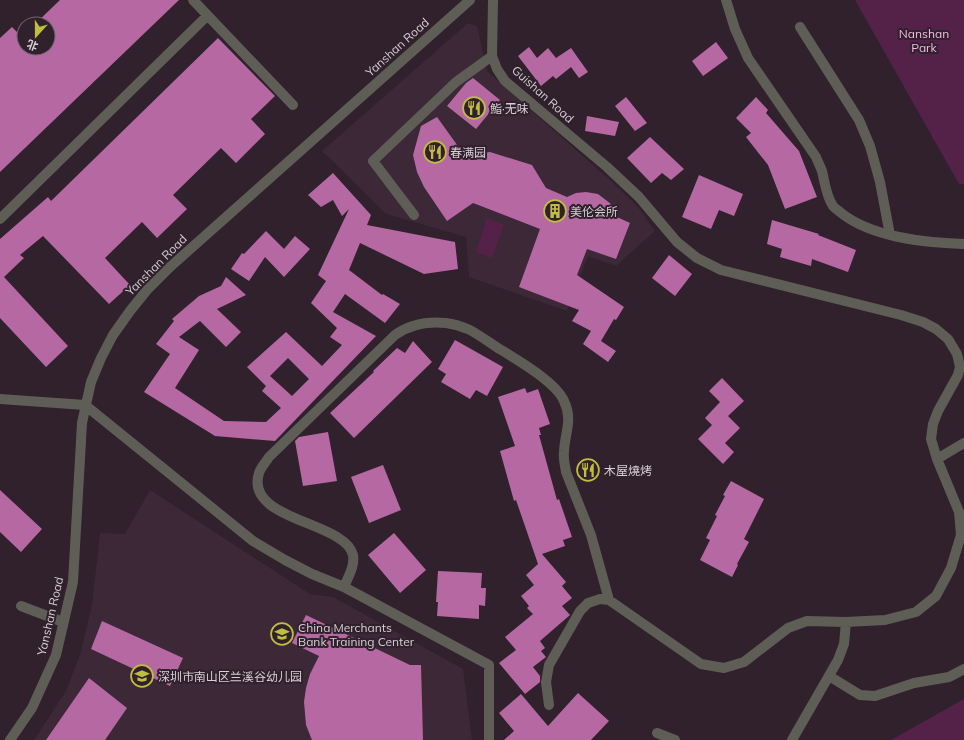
<svg xmlns="http://www.w3.org/2000/svg" width="964" height="740" viewBox="0 0 964 740" font-family="Mulish,'Noto Sans SC',sans-serif">
<rect width="100%" height="100%" fill="#30212c"/>
<path fill="#3c2837" d="M 468,23 L 477,26 L 487,71 L 611,181 L 638,207 L 655,231 L 616,266 L 588,256 L 567,311 L 469,277 L 466,237 L 386,214 L 322,151 Z
M 150,490 L 310,594 L 333,597 L 463,669 L 472,740 L 34,740 L 66,691 L 80,655 L 92,605 L 100,533 L 125,534 Z"/>
<path fill="#542249" d="M 855,0 L 964,0 L 964,184 L 959,184 Z
M 487,218 L 504,225 L 492,258 L 476,252 Z
M 964,699 L 964,740 L 891,740 Z"/>
<path fill="#b668a3" fill-rule="evenodd" d="M 60,0 L 179,0 L 0,172 L 0,38 L 12,27 L 24,39 L 24,48 L 48,48 L 48,24 L 35,24 Z
M 218,38 L 275,96 L 251,119 L 265,134 L 236,163 L 221,148 L 173,195 L 187,209 L 157,238 L 142,222 L 105,258 L 130,285 L 109,304 L 43,236 L 20,255 L 24,258 L 4,277 L 68,346 L 46,367 L 0,318 L 0,239 L 48,197 L 51,201 Z
M 716,42 L 728,58 L 703,76 L 692,61 Z
M 529,47 L 537,58 L 548,48 L 556,58 L 571,48 L 588,72 L 579,78 L 571,67 L 556,79 L 553,76 L 541,86 L 518,56 Z
M 473,78 L 500,100 L 476,129 L 447,106 L 466,83 Z
M 626,97 L 647,123 L 635,131 L 615,106 Z
M 756,97 L 768,110 L 766,113 L 799,151 L 817,197 L 785,209 L 768,165 L 746,137 L 751,133 L 736,118 Z
M 587,116 L 619,122 L 615,136 L 585,131 Z
M 437,117 L 460,149 L 454,157 L 490,152 L 532,165 L 546,188 L 567,197 L 576,193 L 586,192 L 598,194 L 611,204 L 617,217 L 630,223 L 616,259 L 587,249 L 577,275 L 624,307 L 616,320 L 614,319 L 601,341 L 616,351 L 608,362 L 583,344 L 591,331 L 572,321 L 579,310 L 519,287 L 540,229 L 473,203 L 447,221 L 424,187 L 417,172 L 413,155 L 421,126 Z
M 650,137 L 684,169 L 671,180 L 662,173 L 651,183 L 627,158 Z
M 333,173 L 371,215 L 367,225 L 455,242 L 458,269 L 424,274 L 360,243 L 349,270 L 382,295 L 383,294 L 400,304 L 385,323 L 345,294 L 333,312 L 376,336 L 275,441 L 215,436 L 144,392 L 170,354 L 156,344 L 174,321 L 172,319 L 199,296 L 221,286 L 226,277 L 246,295 L 217,309 L 241,332 L 226,347 L 200,321 L 179,337 L 199,350 L 175,388 L 224,421 L 266,422 L 281,408 L 262,391 L 266,386 L 247,367 L 286,332 L 322,366 L 342,345 L 330,337 L 337,328 L 311,303 L 326,281 L 318,275 L 349,209 L 342,216 L 333,200 L 321,207 L 308,195 ZM 288,358 L 309,379 L 292,396 L 270,376 Z
M 699,175 L 743,194 L 734,216 L 719,210 L 711,229 L 682,217 Z
M 772,220 L 819,234 L 818,235 L 856,250 L 848,272 L 812,259 L 811,266 L 780,257 L 782,249 L 767,244 Z
M 266,231 L 284,249 L 295,236 L 310,249 L 284,277 L 265,257 L 249,281 L 231,269 L 242,253 L 244,254 Z
M 669,255 L 692,274 L 675,296 L 652,278 Z
M 455,340 L 503,367 L 487,396 L 476,390 L 470,399 L 441,382 L 446,374 L 438,369 Z
M 413,341 L 432,362 L 354,438 L 330,413 L 374,372 L 373,371 L 397,348 L 405,353 Z
M 722,378 L 744,401 L 728,416 L 740,428 L 725,443 L 734,452 L 723,464 L 698,439 L 712,425 L 705,418 L 720,402 L 709,391 Z
M 525,388 L 527,393 L 538,389 L 550,424 L 539,428 L 541,435 L 539,435 L 557,500 L 559,499 L 572,537 L 563,540 L 565,546 L 542,554 L 566,582 L 562,586 L 572,598 L 562,606 L 570,615 L 540,641 L 545,648 L 541,651 L 546,657 L 533,667 L 540,676 L 540,682 L 525,694 L 499,663 L 516,650 L 505,637 L 533,614 L 527,608 L 529,606 L 521,596 L 534,585 L 526,575 L 538,564 L 516,500 L 514,501 L 500,451 L 515,446 L 498,397 Z
M 328,432 L 337,481 L 303,486 L 295,441 L 299,437 Z
M 383,465 L 401,510 L 369,523 L 351,477 Z
M 731,481 L 764,499 L 744,539 L 749,542 L 737,564 L 738,565 L 732,577 L 700,560 L 710,540 L 706,538 L 717,516 L 715,515 L 725,496 L 723,495 Z
M 0,490 L 42,529 L 21,552 L 0,532 Z
M 394,533 L 426,570 L 400,593 L 368,555 Z
M 438,571 L 482,573 L 481,588 L 486,588 L 485,606 L 479,605 L 479,619 L 437,616 L 438,602 L 436,602 Z
M 306,615 L 410,665 L 421,665 L 423,740 L 312,740 L 306,725 L 304,702 L 306,688 L 310,674 L 319,656 L 292,643 Z
M 102,621 L 183,658 L 170,686 L 91,649 Z
M 89,678 L 127,708 L 105,740 L 46,740 Z
M 578,693 L 609,721 L 591,740 L 504,740 L 514,731 L 499,713 L 521,694 L 548,726 Z"/>
<g fill="none" stroke-linecap="round" stroke-linejoin="round">
<path stroke="#5e5e56" stroke-width="10" d="M 193,0 L 293,105
M 493,0 L 492,56 L 497,69 L 505,81 L 607,167 L 639,197 L 677,242 L 697,258 L 721,270 L 901,315 L 923,322 L 936,329 L 948,339 L 957,354 L 960,367 L 958,375 L 938,411 L 933,424 L 931,439 L 937,459 L 959,512 L 961,535 L 951,568 L 936,596 L 916,612 L 885,620 L 846,622 L 807,621 L 788,628 L 744,662 L 724,668 L 701,664 L 609,600 L 600,599 L 588,603 L 580,611 L 549,665 L 546,682 L 549,705
M 726,0 L 735,29 L 748,58 L 816,157 C 818,162 820,166 822,171 C 825,183 826,196 833,206 C 835,209 838,210 840,212 C 870,237 926,243 964,244
M 800,27 L 859,120 L 870,146 L 880,182 L 890,235
M 414,215 L 373,161 L 456,82 L 492,56
M 0,219 L 207,16
M 0,399 L 85,405
M 85,405 L 253,541 L 285,560 L 312,574 L 344,587 L 489,665 L 489,740
M 937,459 L 964,443
M 344,587 C 348,577 355,566 353,555 C 345,521 244,521 259,473 C 261,467 266,462 269,457 L 395,335 C 410,324 427,321 446,323 C 454,324 463,327 470,330 C 479,335 489,342 498,348 C 516,359 556,382 564,401 C 573,420 565,432 564,451 C 563,459 565,465 566,472 L 591,535 L 609,600
M 21,606 L 63,622
M 829,676 L 860,695 L 875,696 L 914,683 L 949,677 L 964,669
M 657,733 L 675,740
M 10,740 L 32,708 L 56,655 L 73,582 L 82,423 L 91,382 L 101,358 L 113,335 L 130,311 L 147,290 L 170,267 L 470,0
M 792,740 L 838,660 L 844,644 L 846,622"/>
</g>
<defs>
<g id="restaurant-ring" transform="scale(1.15)"><circle r="9.5" fill="#30212c" stroke="#c0be41" stroke-width="1.5"/><path d="M-5-6h1v4h1v-4h1v4h1v-4h1v5L-1.5 .5V6h-2V.5L-5-1ZM5-6V6H3V1.5H1.5Q1.5-4 5-6Z" fill="#c0be41"/></g>
<g id="building-ring" transform="scale(1.15)"><circle r="9.5" fill="#30212c" stroke="#c0be41" stroke-width="1.5"/><path d="M-4-6H4V6H1V3H-1V6H-4ZM-2.5-4.3h1.7v1.8h-1.7ZM.8-4.3h1.7v1.8H.8ZM-2.5-1h1.7V.8h-1.7ZM.8-1h1.7V.8H.8Z" fill="#c0be41"/></g>
<g id="university-ring" transform="scale(1.15)"><circle r="9.5" fill="#30212c" stroke="#c0be41" stroke-width="1.5"/><path d="M0-5L7-2L0 1L-7-2ZM-4 1L0 2.5L4 1V4Q0 6-4 4Z" fill="#c0be41"/></g>
<g id="school-ring" transform="scale(1.15)"><circle r="9.5" fill="#30212c" stroke="#c0be41" stroke-width="1.5"/><path d="M0-5L7-2L0 1L-7-2ZM-4 1L0 2.5L4 1V4Q0 6-4 4Z" fill="#c0be41"/></g>
</defs>
<g fill-rule="evenodd">
<use href="#restaurant-ring" x="474" y="108"/>
<use href="#restaurant-ring" x="435" y="152"/>
<use href="#building-ring" x="555" y="211"/>
<use href="#restaurant-ring" x="588" y="470"/>
<use href="#university-ring" x="282" y="634"/>
<use href="#school-ring" x="142" y="676"/>
</g>
<g text-anchor="middle" dominant-baseline="central" stroke-width="4" stroke-linejoin="round" paint-order="stroke">
<g font-size="12" fill="#f9bae8" stroke="#30212c">
<text x="924" y="33">Nanshan<tspan x="924" dy="14">Park</tspan></text>
</g>
<g font-size="12" fill="#d9cfd6" stroke="#30212c">
<text transform="translate(397 47) rotate(-42)">Yanshan Road</text>
<text transform="translate(543 94) rotate(42)">Guishan Road</text>
<text transform="translate(156 265) rotate(-45)">Yanshan Road</text>
<text transform="translate(50 616) rotate(-77)">Yanshan Road</text>
</g>
<g font-size="12" fill="#d9cfd6" stroke="#30212c" text-anchor="start">
<text x="490" y="108">鮨·无味</text>
<text x="450" y="152">春满园</text>
<text x="570" y="211">美伦会所</text>
<text x="604" y="470">木屋燒烤</text>
<text x="298" y="627">China Merchants<tspan x="298" dy="14">Bank Training Center</tspan></text>
<text x="158" y="676">深圳市南山区兰溪谷幼儿园</text>
</g>
</g>
<g transform="translate(36 36) rotate(201)"><circle r="19" fill="#30212c" stroke="#746770"/>
<path d="M0-3L7 15L0 10L-7 15Z" fill="#c0be41"/>
<text y="-6" font-size="11" font-weight="bold" text-anchor="middle" fill="#d9cfd6">北</text>
</g>
</svg>
